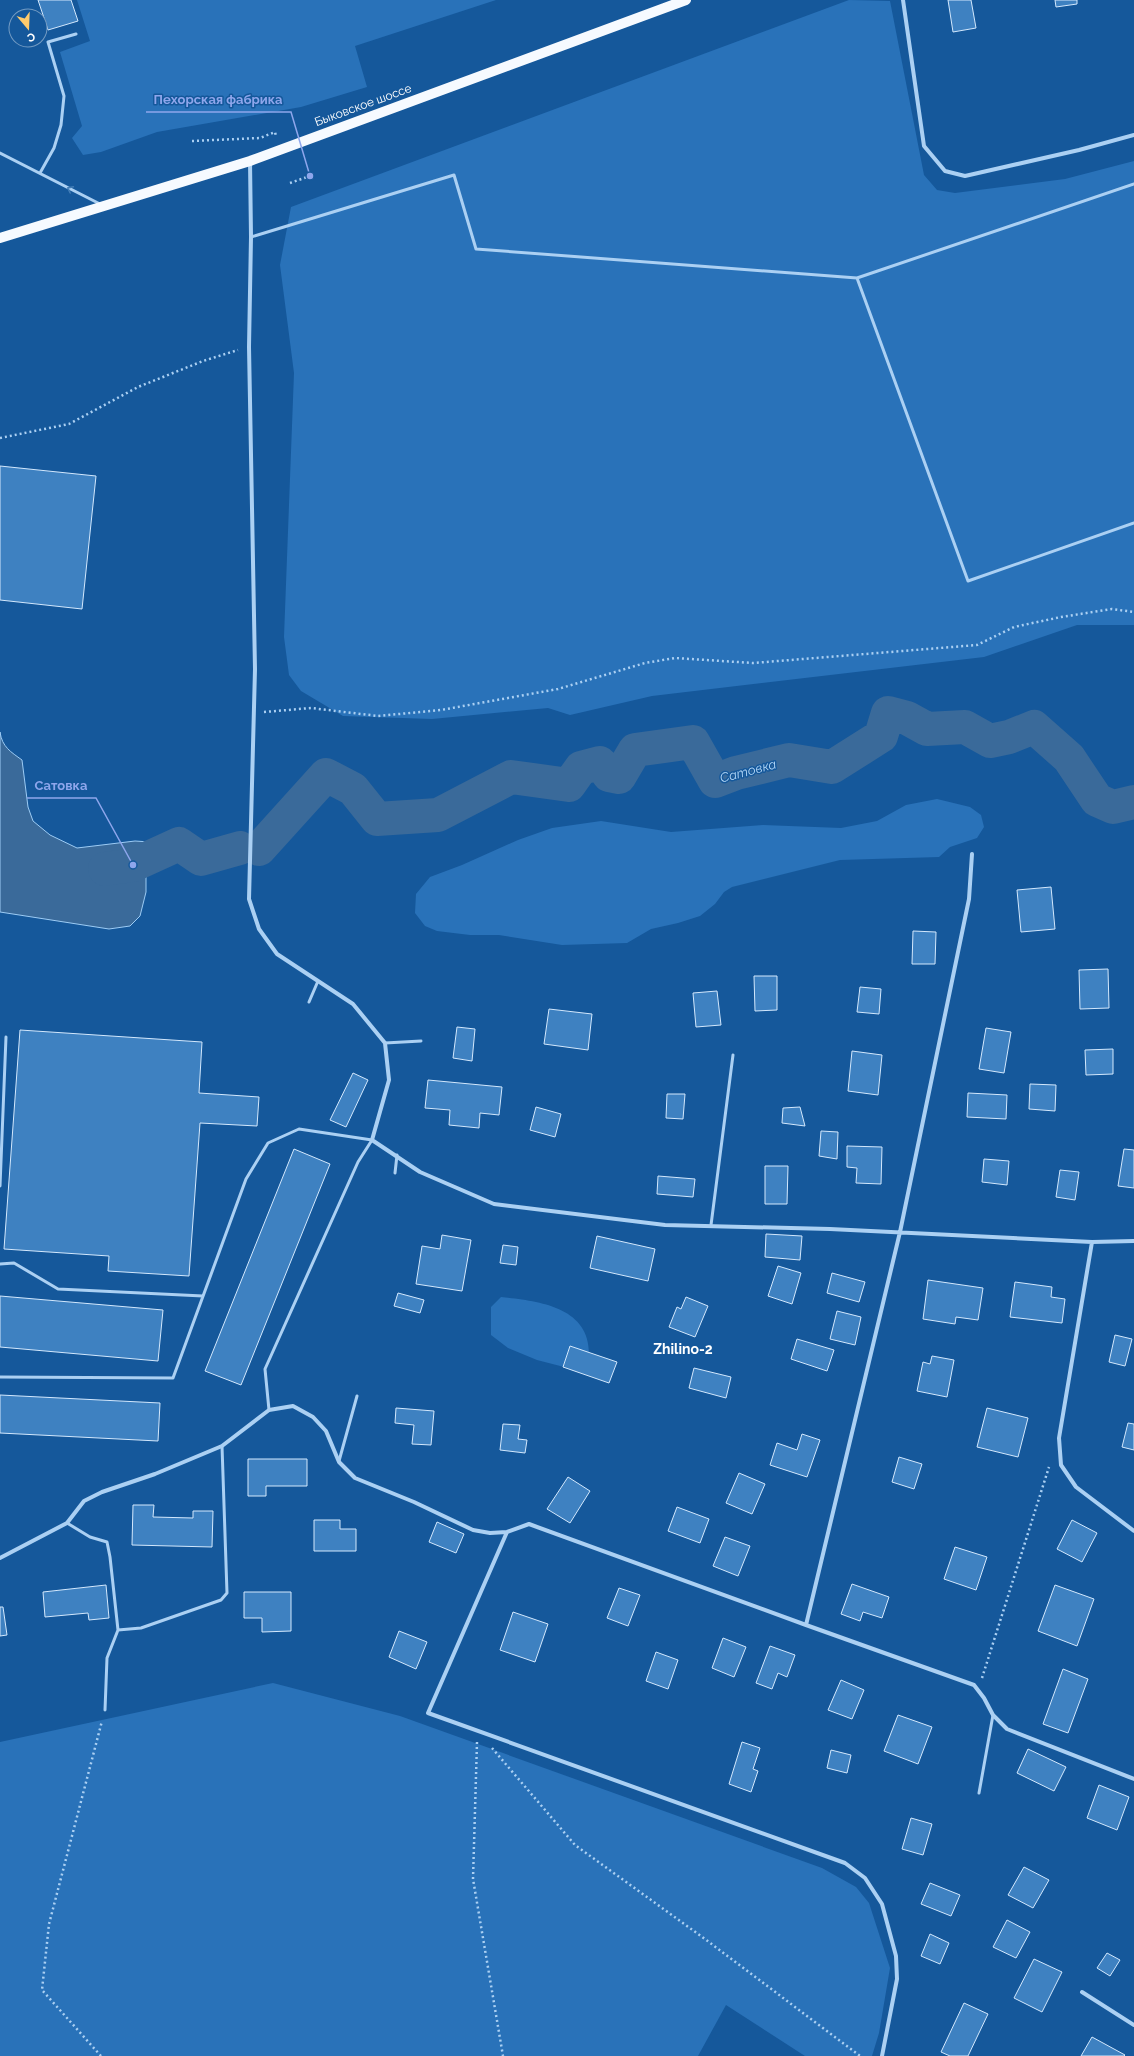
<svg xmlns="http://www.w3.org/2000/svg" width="1134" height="2056" viewBox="0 0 1134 2056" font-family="Raleway,sans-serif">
<rect width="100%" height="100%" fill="#15589b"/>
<path fill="#2972b9" d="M 77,0 L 496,0 L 355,46 L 367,87 L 301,107 L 157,132 L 101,152 L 83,155 L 72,138 L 82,126 L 60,52 L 90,41 Z
M 849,0 L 890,1 L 924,175 L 937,190 L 955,193 L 1065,179 L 1134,161 L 1134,625 L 1077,625 L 984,657 L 652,696 L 570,715 L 548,708 L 432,719 L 343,716 L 301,691 L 289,675 L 284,637 L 294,373 L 280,265 L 291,207 Z
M 937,799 L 970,807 L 981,815 L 984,827 L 977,838 L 950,847 L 939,857 L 840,860 L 732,887 L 724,892 L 715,904 L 700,916 L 678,923 L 651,929 L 627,943 L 562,945 L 499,935 L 470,935 L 437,931 L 425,926 L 415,913 L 416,894 L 430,877 L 462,865 L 518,840 L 552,828 L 601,821 L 671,832 L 763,825 L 841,828 L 877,821 L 906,805 Z
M 501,1297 C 539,1301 591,1307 589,1356 L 568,1368 L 537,1360 L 508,1348 L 491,1335 L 491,1307 Z
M 273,1683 L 400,1716 L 822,1868 L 856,1887 L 869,1903 L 890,1968 L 879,2033 L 872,2056 L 805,2056 L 726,2005 L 698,2056 L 0,2056 L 0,1742 Z"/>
<path fill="#3a6a9a" stroke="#9dccf5" d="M 0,732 C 2,747 11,752 22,760 L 28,807 L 33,821 L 50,835 L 77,848 L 135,841 L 150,842 L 154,848 L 146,872 L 146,892 L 140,916 L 130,926 L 109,929 L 0,912 Z"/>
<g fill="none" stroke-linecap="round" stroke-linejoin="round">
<path stroke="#3a6a9a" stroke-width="34" d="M 259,849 L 326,775 L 353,789 L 377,819 L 438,815 L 511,777 L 569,785 L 581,768 L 600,763 L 609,775 L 619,777 L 635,750 L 693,742 L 715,781 L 736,773 L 789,760 L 832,767 L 881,736 L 888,713 L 907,718 L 927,729 L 965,727 L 990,741 L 1009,737 L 1034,727 L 1069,758 L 1097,800 L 1113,807 L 1134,802
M 105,869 L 133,865 L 179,844 L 201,859 L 240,848"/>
</g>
<path fill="#3e81c1" stroke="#d3e8fd" d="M 38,0 L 71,0 L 78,21 L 48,30 Z
M 948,0 L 971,0 L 976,28 L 953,32 Z
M 1055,0 L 1077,0 L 1077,4 L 1056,7 Z
M 0,466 L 96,476 L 82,609 L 0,600 Z
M 1051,887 L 1055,929 L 1021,932 L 1017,890 Z
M 913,931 L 936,932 L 935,964 L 912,964 Z
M 1108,969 L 1109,1008 L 1080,1009 L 1079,970 Z
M 754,976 L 777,976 L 777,1010 L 755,1011 Z
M 860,987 L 881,989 L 879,1014 L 857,1012 Z
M 717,991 L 721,1025 L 696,1027 L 693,993 Z
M 549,1009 L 592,1014 L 588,1050 L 544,1044 Z
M 457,1027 L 475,1029 L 472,1061 L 453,1058 Z
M 986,1028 L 1011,1032 L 1004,1073 L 979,1069 Z
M 20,1030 L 202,1042 L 199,1093 L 259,1097 L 257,1126 L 200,1123 L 189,1276 L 108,1271 L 109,1256 L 4,1249 Z
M 1113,1049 L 1113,1074 L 1086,1075 L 1085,1050 Z
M 852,1051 L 882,1055 L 878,1095 L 848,1091 Z
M 353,1073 L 368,1080 L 346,1127 L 330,1120 Z
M 428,1080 L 502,1087 L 499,1115 L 480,1113 L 479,1128 L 449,1125 L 450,1110 L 425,1108 Z
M 1030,1084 L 1056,1085 L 1055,1111 L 1029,1109 Z
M 968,1093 L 1007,1095 L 1006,1119 L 967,1117 Z
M 667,1094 L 685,1094 L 683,1119 L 666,1118 Z
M 536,1107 L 561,1114 L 555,1137 L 530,1130 Z
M 800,1107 L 805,1126 L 782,1123 L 783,1108 Z
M 821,1131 L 838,1132 L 837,1159 L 819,1156 Z
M 847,1146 L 882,1147 L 881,1184 L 856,1183 L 857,1168 L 847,1167 Z
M 294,1149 L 330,1164 L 241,1385 L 205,1371 Z
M 1124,1149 L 1134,1150 L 1134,1188 L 1118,1186 Z
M 984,1159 L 1009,1161 L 1007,1185 L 982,1182 Z
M 765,1166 L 788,1166 L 787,1204 L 765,1204 Z
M 1060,1170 L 1079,1172 L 1075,1200 L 1056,1197 Z
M 658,1176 L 695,1179 L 693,1197 L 657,1194 Z
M 766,1234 L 802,1236 L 800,1260 L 765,1257 Z
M 442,1235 L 471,1240 L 462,1291 L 416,1284 L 422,1246 L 440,1249 Z
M 597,1236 L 655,1249 L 648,1281 L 590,1268 Z
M 503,1245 L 518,1247 L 516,1265 L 500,1263 Z
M 778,1266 L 801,1273 L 792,1304 L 768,1296 Z
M 832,1273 L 865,1282 L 859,1302 L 827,1293 Z
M 928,1280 L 983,1288 L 978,1320 L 956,1317 L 955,1324 L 923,1319 Z
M 1015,1282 L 1052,1287 L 1051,1297 L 1065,1299 L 1062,1323 L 1010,1317 Z
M 398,1293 L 424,1300 L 420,1313 L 394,1306 Z
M 0,1296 L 163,1310 L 158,1361 L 0,1347 Z
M 686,1297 L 708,1306 L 695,1337 L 669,1327 L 677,1307 L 681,1309 Z
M 837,1311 L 861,1317 L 855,1345 L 830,1339 Z
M 1115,1335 L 1132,1339 L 1125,1366 L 1109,1362 Z
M 797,1339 L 834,1350 L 827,1371 L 791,1359 Z
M 570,1346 L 617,1362 L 609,1383 L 563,1367 Z
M 932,1356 L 954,1360 L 947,1397 L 917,1391 L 923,1362 L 930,1364 Z
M 694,1368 L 731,1377 L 726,1398 L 689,1388 Z
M 0,1395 L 160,1403 L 158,1441 L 0,1433 Z
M 396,1408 L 434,1411 L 431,1445 L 412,1444 L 414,1425 L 395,1423 Z
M 987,1408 L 1028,1418 L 1018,1457 L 977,1447 Z
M 1128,1423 L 1134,1424 L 1134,1450 L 1122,1447 Z
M 503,1424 L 520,1425 L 518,1439 L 527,1440 L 525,1453 L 500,1450 Z
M 802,1434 L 820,1440 L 807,1477 L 770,1465 L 777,1443 L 797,1450 Z
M 899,1457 L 922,1464 L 914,1489 L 892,1482 Z
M 248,1459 L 307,1459 L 307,1486 L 266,1486 L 266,1496 L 248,1496 Z
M 739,1473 L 765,1484 L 752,1514 L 726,1503 Z
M 568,1477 L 590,1491 L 570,1523 L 547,1509 Z
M 133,1505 L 154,1505 L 153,1517 L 193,1518 L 193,1511 L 213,1511 L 212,1547 L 132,1545 Z
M 677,1507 L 709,1519 L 700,1543 L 668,1531 Z
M 314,1520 L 340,1520 L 340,1529 L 356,1529 L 356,1551 L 314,1551 Z
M 1072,1520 L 1097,1533 L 1082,1562 L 1057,1549 Z
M 437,1522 L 464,1534 L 456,1553 L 429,1542 Z
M 725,1537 L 750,1546 L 738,1576 L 713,1566 Z
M 955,1547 L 987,1557 L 976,1590 L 944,1579 Z
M 852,1584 L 889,1597 L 882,1618 L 863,1612 L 860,1621 L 841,1614 Z
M 106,1585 L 109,1618 L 89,1620 L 88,1613 L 45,1617 L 43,1592 Z
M 1055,1585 L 1094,1599 L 1077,1646 L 1038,1631 Z
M 619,1588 L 640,1595 L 628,1626 L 607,1618 Z
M 244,1592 L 291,1592 L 291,1631 L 262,1632 L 262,1618 L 244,1618 Z
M 0,1607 L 3,1607 L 7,1635 L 0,1636 Z
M 513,1612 L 548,1624 L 535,1662 L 500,1650 Z
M 399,1631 L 427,1642 L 416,1669 L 389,1657 Z
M 723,1638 L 746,1647 L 734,1677 L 712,1668 Z
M 770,1646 L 795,1655 L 787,1677 L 778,1673 L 772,1689 L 756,1683 Z
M 656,1652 L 678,1660 L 668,1689 L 646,1681 Z
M 1063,1669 L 1088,1679 L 1068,1733 L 1043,1724 Z
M 841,1680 L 864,1690 L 852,1719 L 828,1710 Z
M 898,1715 L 932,1727 L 918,1764 L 884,1751 Z
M 742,1742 L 760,1748 L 753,1769 L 758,1771 L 751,1792 L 729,1784 Z
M 1028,1749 L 1066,1767 L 1054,1791 L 1017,1773 Z
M 831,1750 L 851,1755 L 847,1773 L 827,1768 Z
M 1099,1785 L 1129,1797 L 1117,1830 L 1087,1818 Z
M 911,1818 L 932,1824 L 923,1855 L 902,1849 Z
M 1024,1867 L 1049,1880 L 1033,1908 L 1008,1895 Z
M 930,1883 L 960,1895 L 951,1916 L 921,1904 Z
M 1007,1920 L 1030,1932 L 1016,1958 L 993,1947 Z
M 930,1934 L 949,1943 L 940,1964 L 921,1956 Z
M 1107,1953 L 1120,1960 L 1110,1976 L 1097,1968 Z
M 1034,1959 L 1062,1972 L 1042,2012 L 1014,1998 Z
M 964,2003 L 988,2014 L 968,2056 L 950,2056 L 941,2052 Z
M 1092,2037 L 1125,2055 L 1124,2056 L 1081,2056 Z"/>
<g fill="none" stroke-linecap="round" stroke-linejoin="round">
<path stroke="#abd0f3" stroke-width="2.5" stroke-dasharray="2 3" stroke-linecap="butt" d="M 192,141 L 260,138 L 275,132 L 276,136
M 290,183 L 310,176
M 0,438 L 69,424 L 138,387 L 203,361 L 238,350
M 264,712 L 311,708 L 378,716 L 441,710 L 558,689 L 645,663 L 675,658 L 753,663 L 977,645 L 1014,627 L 1061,617 L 1112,609 L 1134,612
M 982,1678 L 1049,1467
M 477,1742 L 473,1879 L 503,2056
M 492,1748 L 575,1845 L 705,1939 L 860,2056
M 101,2056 L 42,1990 L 49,1924 L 102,1721"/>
<path stroke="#abd0f3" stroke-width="3" d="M 0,153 L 100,204
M 40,173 L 54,148 L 61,125 L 64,96 L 48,42 L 76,34
M 251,237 L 454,175 L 476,249 L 857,278 L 968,581 L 1134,523
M 857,278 L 1134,184
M 309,1002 L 318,981
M 385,1043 L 421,1041
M 395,1173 L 397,1155
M 0,1186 L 6,1037
M 711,1225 L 733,1055
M 0,1264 L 14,1263 L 58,1289 L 203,1296
M 0,1377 L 173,1378 L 246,1179 L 268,1143 L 299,1129 L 372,1140 L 358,1162 L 265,1369 L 269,1410
M 339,1461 L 357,1396
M 67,1523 L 90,1537 L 107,1542 L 110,1557 L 118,1630 L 107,1658 L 105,1710
M 118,1630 L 141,1628 L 221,1600 L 227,1593 L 222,1446
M 979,1793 L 993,1715"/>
<path stroke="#abd0f3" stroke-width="4" d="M 903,0 L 924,146 L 945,171 L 965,176 L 1079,150 L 1134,135
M 250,161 L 251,237 L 249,347 L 255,669 L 249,899 L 259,929 L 277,954 L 353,1004 L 385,1043 L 389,1080 L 372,1140 L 420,1172 L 494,1204 L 665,1225 L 830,1229 L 1092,1242 L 1134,1241
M 972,854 L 969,899 L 900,1232 L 806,1625 L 974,1685 L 984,1698 L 993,1715 L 1007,1729 L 1134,1779
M 1092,1242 L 1059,1438 L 1061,1465 L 1076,1487 L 1134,1531
M 507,1532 L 428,1713 L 845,1863 L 865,1878 L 882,1904 L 896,1956 L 897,1979 L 882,2056
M 0,1558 L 67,1523 L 84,1501 L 102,1492 L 155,1474 L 222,1446 L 269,1410 L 293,1406 L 313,1417 L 326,1431 L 339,1462 L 355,1478 L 414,1502 L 473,1530 L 490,1533 L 507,1532 L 529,1524 L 806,1625
M 1082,1992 L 1134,2025"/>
<path stroke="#f6faff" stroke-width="10" d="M 0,238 L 250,161 L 686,0"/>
</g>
<defs><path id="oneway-chevron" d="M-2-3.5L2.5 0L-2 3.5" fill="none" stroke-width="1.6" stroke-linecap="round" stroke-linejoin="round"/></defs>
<use stroke="#427cb5" href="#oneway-chevron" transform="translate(70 189) rotate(-153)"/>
<g text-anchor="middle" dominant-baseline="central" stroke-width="3" stroke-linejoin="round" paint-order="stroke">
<g font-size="12" fill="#fff" stroke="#15589b">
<text transform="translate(363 105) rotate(-20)">Быковское шоссе</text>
</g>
<g font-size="13" font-style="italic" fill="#b7daf9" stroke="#15589b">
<text transform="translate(748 771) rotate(-15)">Сатовка</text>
</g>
<g font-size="14" font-weight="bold" fill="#fff" stroke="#15589b">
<text x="683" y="1349">Zhilino-2</text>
</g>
</g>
<path fill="none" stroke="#8ea6ec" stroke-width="1.5" d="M310 176L291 112H146M133 865L96 798H27"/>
<g fill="#8ea6ec" stroke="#15589b" stroke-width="1.5">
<circle cx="310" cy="176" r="4"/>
<circle cx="133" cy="865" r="4"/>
</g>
<g font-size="13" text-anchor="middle" font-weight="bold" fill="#8ea6ec" stroke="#15589b" stroke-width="3" stroke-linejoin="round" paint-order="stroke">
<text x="218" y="104">Пехорская фабрика</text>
<text x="61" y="790">Сатовка</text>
</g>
<g transform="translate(28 28) rotate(161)"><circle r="19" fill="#15589b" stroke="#739bc3"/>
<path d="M0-3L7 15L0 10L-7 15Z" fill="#ffcb6c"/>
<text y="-6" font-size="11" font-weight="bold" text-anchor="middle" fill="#ffffff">С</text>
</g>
</svg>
